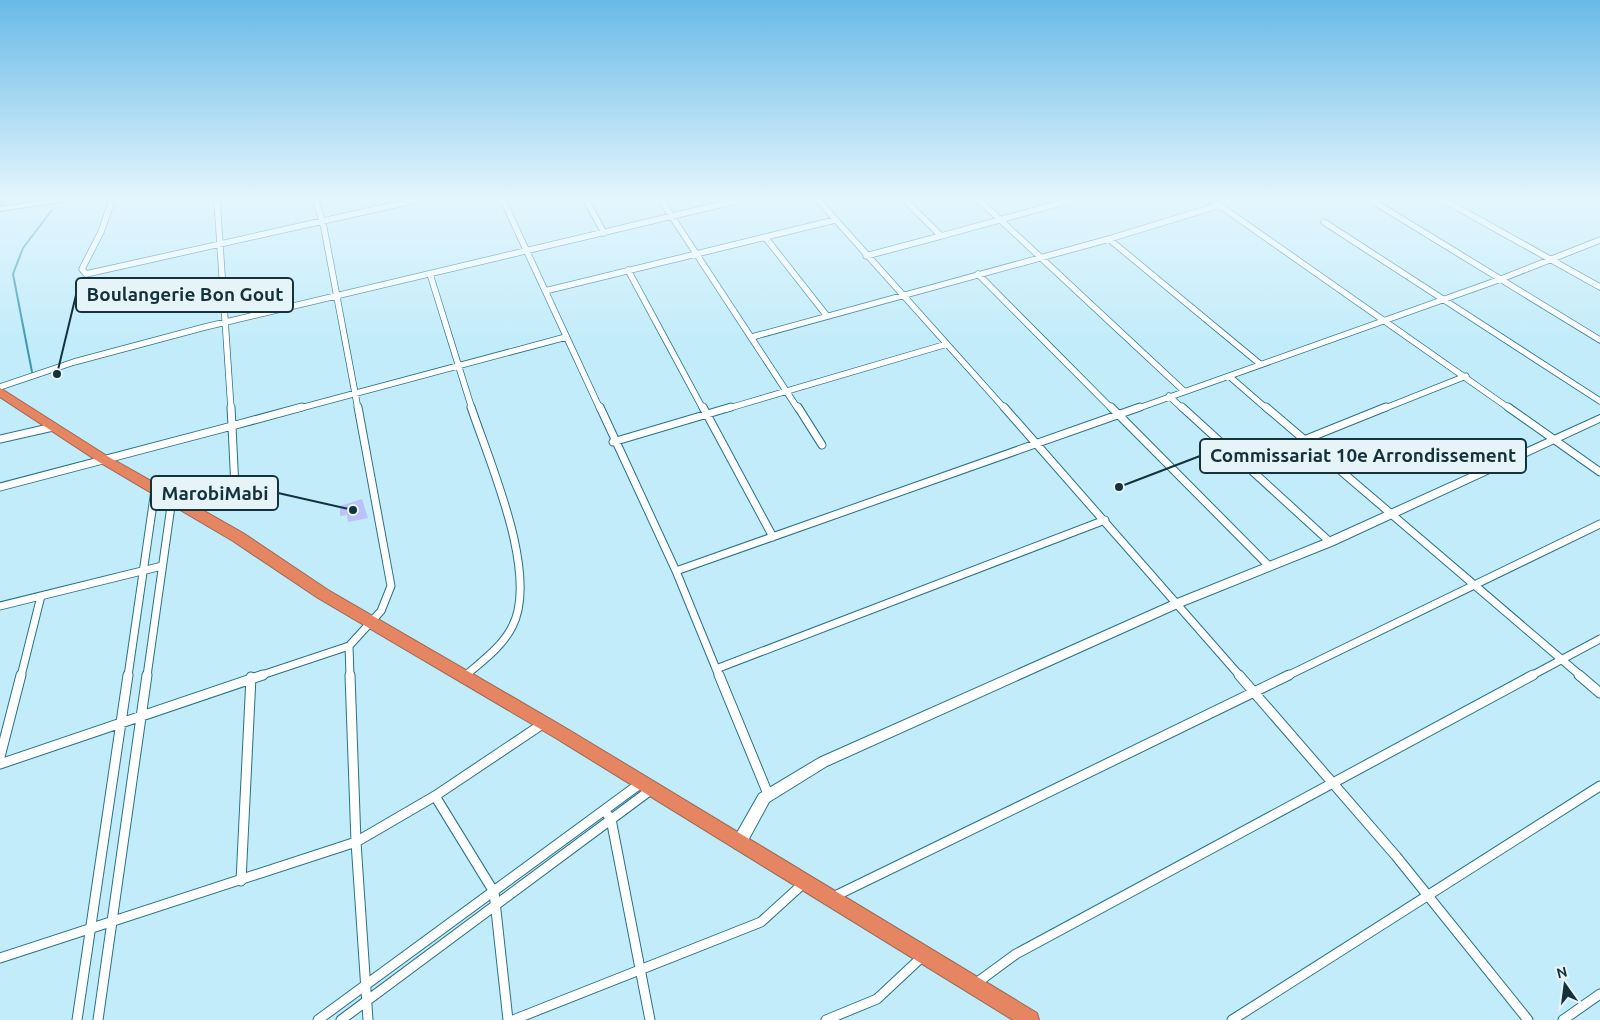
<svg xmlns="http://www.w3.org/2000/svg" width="1600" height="1020" viewBox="0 0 1600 1020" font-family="Ubuntu,sans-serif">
<rect width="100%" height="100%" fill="#c2ecfa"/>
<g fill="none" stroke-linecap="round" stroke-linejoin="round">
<path stroke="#3a97b2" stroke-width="2" d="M 32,372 L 13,274 L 23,248 L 52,210"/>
</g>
<path fill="#bdc1fa" d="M 362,499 L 368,518 L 348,522 L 347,515 L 340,516 L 340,506 Z"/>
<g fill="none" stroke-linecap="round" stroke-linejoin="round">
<g stroke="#287287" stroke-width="7">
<path id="street-far2" d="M 112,200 L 101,232 L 82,269 L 86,274 L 417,200
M 217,200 L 231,409
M 316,200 L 324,228 L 358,409
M 503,200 L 600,409
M 586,200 L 604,233
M 661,200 L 798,409
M 818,200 L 1005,409
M 979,200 L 1184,391
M 1212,200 L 1510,409
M 1371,200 L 1600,340
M 1444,200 L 1600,287
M 1324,222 L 1600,401
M 941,236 L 1072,200
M 765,237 L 827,316
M 1109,239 L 1260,364
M 866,256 L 941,236 L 905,200
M 628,270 L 703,409
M 430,274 L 472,409
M 978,274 L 1112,409
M 545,291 L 835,220
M 752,337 L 1109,239 L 1220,205
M 0,387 L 74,362 L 205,327 L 740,200
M 1169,396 L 1183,409
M 297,409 L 566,337
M 726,409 L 947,344
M 1136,409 L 1229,376
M 1267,409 L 1229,376 L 1501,279 L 1600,240
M 1383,409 L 1466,376"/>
</g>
<g stroke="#287287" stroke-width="9">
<path id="street-far1" d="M 600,407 L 676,571 L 719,676
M 703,407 L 773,537
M 798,407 L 822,445
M 1004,407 L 1240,676
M 1111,407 L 1269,566
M 1182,407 L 1330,542
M 1266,407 L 1581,676
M 1508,407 L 1600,472
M 0,439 L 53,427
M 1304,440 L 1386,407
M 613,442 L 731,407
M 0,487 L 232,426 L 231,407
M 235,489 L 232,426 L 302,407
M 676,571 L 1140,407
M 0,606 L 162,566
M 349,646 L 350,676
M 716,669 L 1105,520
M 21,676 L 41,596
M 128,676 L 155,490
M 147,676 L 172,499
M 259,676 L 349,646 L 381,611 L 391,586 L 358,407
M 465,676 C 481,662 502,647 512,627 C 540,575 489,461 471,407
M 1287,676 L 1600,524
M 1531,676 L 1600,639"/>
</g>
<g stroke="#287287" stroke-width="11">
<path id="street" d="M 350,675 L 356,842 L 368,1020
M 719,675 L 768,794
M 1239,675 L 1396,856 L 1528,1020
M 1579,675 L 1600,693
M 464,677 L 466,675
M 0,757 L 21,675
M 0,764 L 263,675
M 435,796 L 494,892 L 508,1020
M 604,810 L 611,819 L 650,1020
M 241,881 L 251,677
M 833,897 L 1289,675
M 0,958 L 356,842 L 435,796 L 544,723
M 975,984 L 1016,954 L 1533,675
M 77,1020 L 128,675
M 98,1020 L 147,675
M 318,1020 L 641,783
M 341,1020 L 652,789
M 513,1020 L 761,922 L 805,882
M 826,1020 L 877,999 L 924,955
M 1232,1020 L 1600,786
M 1563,1020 L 1600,994"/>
</g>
<g stroke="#287287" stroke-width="2">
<path id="secondary" d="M 46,200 L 64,200 L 60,202 L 0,211 L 0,207 Z
M 1600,415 L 1600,422 L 1334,545 L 1180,607 L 827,766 L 769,802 L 744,848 L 739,850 L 734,848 L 732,843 L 734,838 L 759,794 L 819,758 L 1172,601 L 1326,539 Z"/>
</g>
<g stroke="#9c6855" stroke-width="2">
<path id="highway" d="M 0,200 L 7,200 L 0,206 Z
M 0,388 L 107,456 L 243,533 L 328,590 L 564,727 L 1037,1013 L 1039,1020 L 1013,1020 L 554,737 L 318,598 L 233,541 L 99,462 L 0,397 Z"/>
</g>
<use href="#street-far2" stroke="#fff" stroke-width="5.5"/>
<use href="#street-far1" stroke="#fff" stroke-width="7"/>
<use href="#street" stroke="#fff" stroke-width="9"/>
<use href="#secondary" fill="#fff" fill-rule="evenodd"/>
<use href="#highway" fill="#e68562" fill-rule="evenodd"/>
</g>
<linearGradient id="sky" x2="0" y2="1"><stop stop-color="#69bae7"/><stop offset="0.58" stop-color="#e4f6fd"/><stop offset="1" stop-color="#e4f6fd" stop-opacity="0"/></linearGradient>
<rect width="1600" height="343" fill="url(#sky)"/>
<path fill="none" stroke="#14323c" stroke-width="2" d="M57 374L76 295M1119 487L1200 456M353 510L278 493"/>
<g fill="#14323c" stroke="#e6f4f8" stroke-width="2">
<circle cx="57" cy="374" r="5"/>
<circle cx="1119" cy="487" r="5"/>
<circle cx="353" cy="510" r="5"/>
</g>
<g fill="#e6f4f8" stroke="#14323c" stroke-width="2">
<rect x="76" y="278" width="217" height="34" rx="5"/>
<rect x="1200" y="439" width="326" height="34" rx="5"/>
<rect x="151" y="476" width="127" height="34" rx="5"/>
</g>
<g font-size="19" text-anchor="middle" font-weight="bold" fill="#14323c">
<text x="185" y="301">Boulangerie Bon Gout</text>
<text x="1363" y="462">Commissariat 10e Arrondissement</text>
<text x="215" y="500">MarobiMabi</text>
</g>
<g transform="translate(1565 985) rotate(346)" stroke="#e6f4f8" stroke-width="4" paint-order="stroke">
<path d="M0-4L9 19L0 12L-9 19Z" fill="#14323c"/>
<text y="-8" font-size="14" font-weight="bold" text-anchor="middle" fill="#14323c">N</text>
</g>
</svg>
